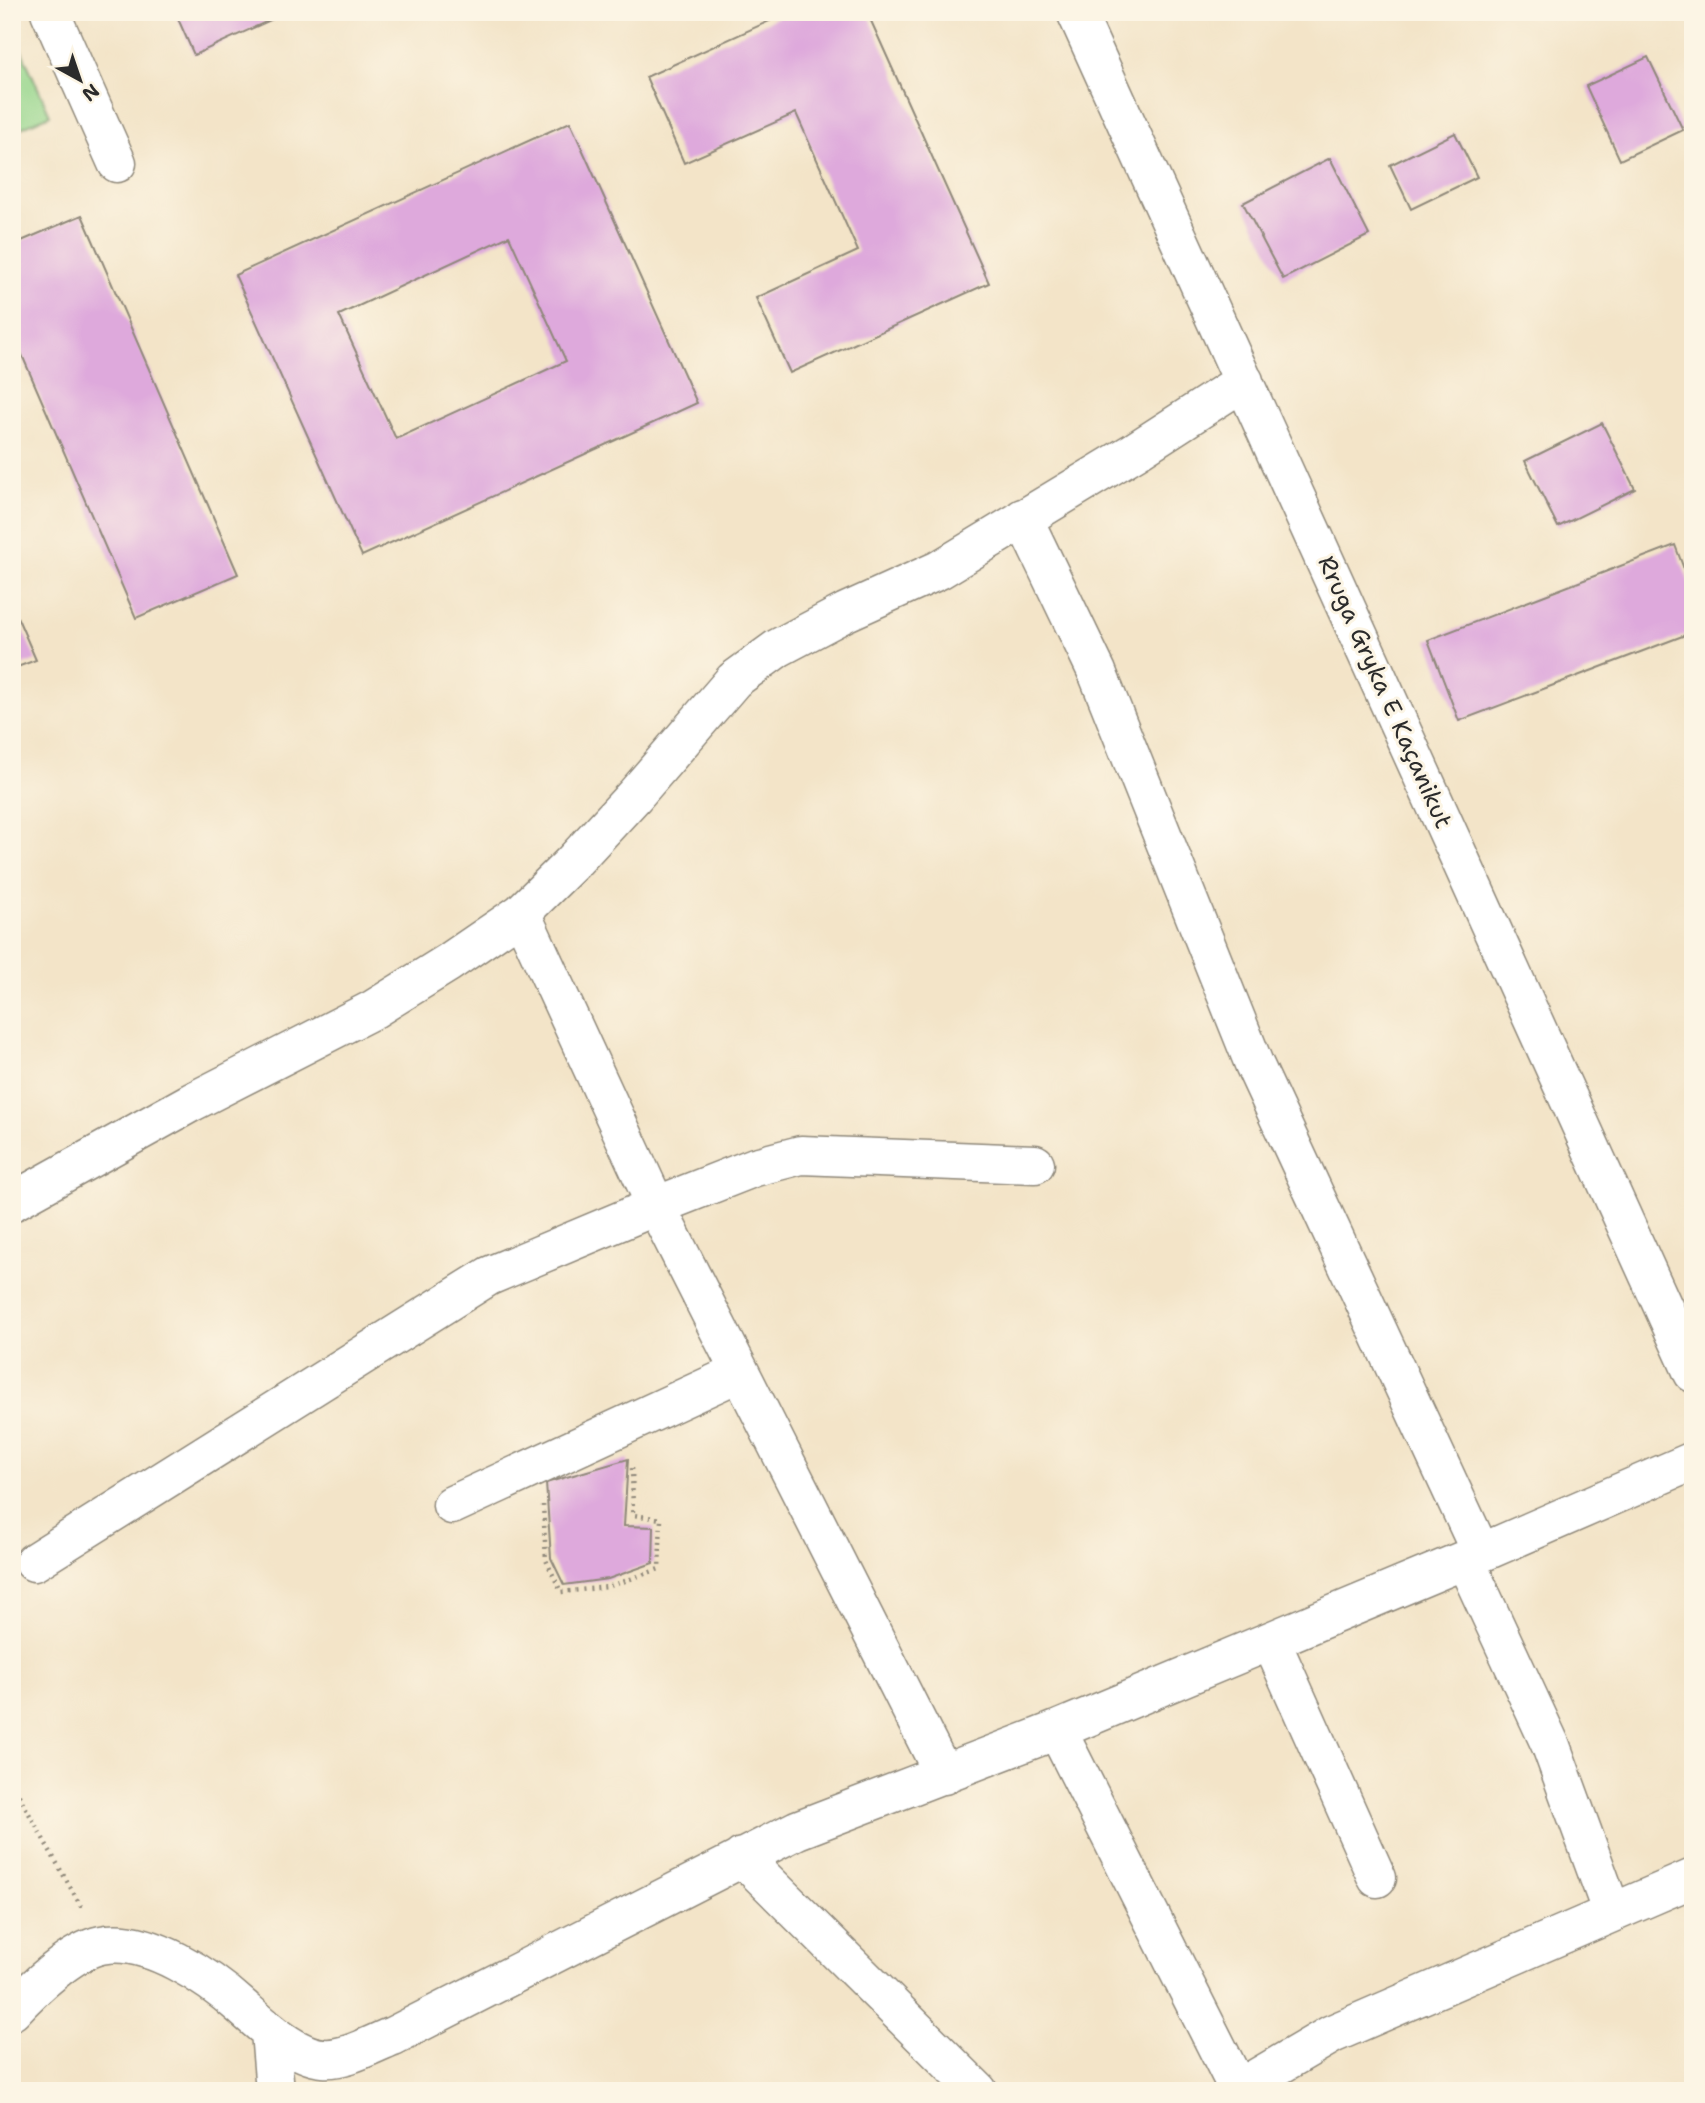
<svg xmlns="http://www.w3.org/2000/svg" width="1705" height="2103" viewBox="0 0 1705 2103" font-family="'Shantell Sans',sans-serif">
<rect width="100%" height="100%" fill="#fcf5e5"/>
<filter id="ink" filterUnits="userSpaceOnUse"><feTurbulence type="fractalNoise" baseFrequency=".0143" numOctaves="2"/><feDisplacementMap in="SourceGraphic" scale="14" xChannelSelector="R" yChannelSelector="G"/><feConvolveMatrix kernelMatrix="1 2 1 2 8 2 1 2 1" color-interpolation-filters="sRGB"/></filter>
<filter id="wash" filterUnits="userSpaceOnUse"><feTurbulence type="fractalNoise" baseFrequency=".00686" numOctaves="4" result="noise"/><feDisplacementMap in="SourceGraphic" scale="28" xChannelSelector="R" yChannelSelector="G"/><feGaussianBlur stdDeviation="1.57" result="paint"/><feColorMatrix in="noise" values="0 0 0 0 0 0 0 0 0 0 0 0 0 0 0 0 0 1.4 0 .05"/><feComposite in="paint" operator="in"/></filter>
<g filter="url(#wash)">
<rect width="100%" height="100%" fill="#f3e4c8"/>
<path fill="#95d58b" stroke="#60805b" stroke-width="2" d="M 18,43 L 50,115 L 12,132 L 12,46 Z"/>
<g id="blocks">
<path fill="#dea9dc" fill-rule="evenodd" d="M 175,12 L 288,12 L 194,55 Z
M 789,12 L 867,12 L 989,283 L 790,373 L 756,298 L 858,251 L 796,113 L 684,163 L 646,77 Z
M 1648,57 L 1683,130 L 1620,160 L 1586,86 Z
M 570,122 L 697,403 L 362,556 L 235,275 ZM 509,236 L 566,361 L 396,439 L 339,315 Z
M 1455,133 L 1477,177 L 1411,209 L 1390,165 Z
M 1330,158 L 1369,235 L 1283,279 L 1243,203 Z
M 82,215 L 238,574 L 136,618 L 12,332 L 12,245 Z
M 1602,423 L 1635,489 L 1558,527 L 1525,461 Z
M 1675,545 L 1693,593 L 1693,632 L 1459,721 L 1428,640 Z
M 12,605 L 36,660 L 12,669 Z
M 628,1459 L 624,1526 L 654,1527 L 653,1563 L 608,1579 L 564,1585 L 551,1558 L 546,1483 Z"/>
</g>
</g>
<g filter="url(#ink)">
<use href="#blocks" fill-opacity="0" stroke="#8f887a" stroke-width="2"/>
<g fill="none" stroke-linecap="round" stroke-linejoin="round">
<g stroke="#8f887a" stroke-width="41">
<path id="minor" d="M 50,12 L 117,163
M 1076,12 L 1693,1373
M 1023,518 L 1097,672 L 1254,1064 L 1481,1553
M 521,913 L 656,1206 L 944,1775
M 12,1202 L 192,1102 L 374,1009 L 448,963 L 521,913 L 573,862 L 635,795 L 734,680 L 778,648 L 846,612 L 939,570 L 1134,452 L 1244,381
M 452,1505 L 740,1372
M 1465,1560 L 1551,1746 L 1612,1913
M 34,1562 L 489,1276 L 656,1206 L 755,1167 L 801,1155 L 1035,1164
M 1271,1641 L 1377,1878
M 1057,1730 L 1238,2089
M 742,1857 L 978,2091
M 12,2011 C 32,1989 72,1951 101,1945 C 147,1935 210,1978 243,2008 C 262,2025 295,2056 323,2058 C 346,2060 372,2044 393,2036 L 797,1830 L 1057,1730 L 1481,1553 L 1693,1461
M 270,2032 L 275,2091
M 1235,2091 L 1332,2034 L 1693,1878"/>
</g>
<path stroke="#8f887a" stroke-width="4.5" stroke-dasharray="2 5" stroke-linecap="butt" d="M 543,1505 L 546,1560 L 561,1592 L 608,1587 L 659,1569 L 661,1519 L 633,1515 L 632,1465
M 12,1783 L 83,1910"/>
<use href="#minor" stroke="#fff" stroke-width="38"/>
</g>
</g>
<g text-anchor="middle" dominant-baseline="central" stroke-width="6" stroke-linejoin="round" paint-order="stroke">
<g font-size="24" fill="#2b2b2b" stroke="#fcf5e5">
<text transform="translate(1385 692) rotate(66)">Rruga Gryka E Kaçanikut</text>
</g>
</g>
<rect width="1705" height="2103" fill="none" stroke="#fcf5e5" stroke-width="42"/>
<g transform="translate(80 80) rotate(140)" stroke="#fcf5e5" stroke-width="5" paint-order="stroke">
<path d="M0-5L12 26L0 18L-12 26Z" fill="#2b2b2b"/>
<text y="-10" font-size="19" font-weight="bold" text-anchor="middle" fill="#2b2b2b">N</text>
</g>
</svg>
